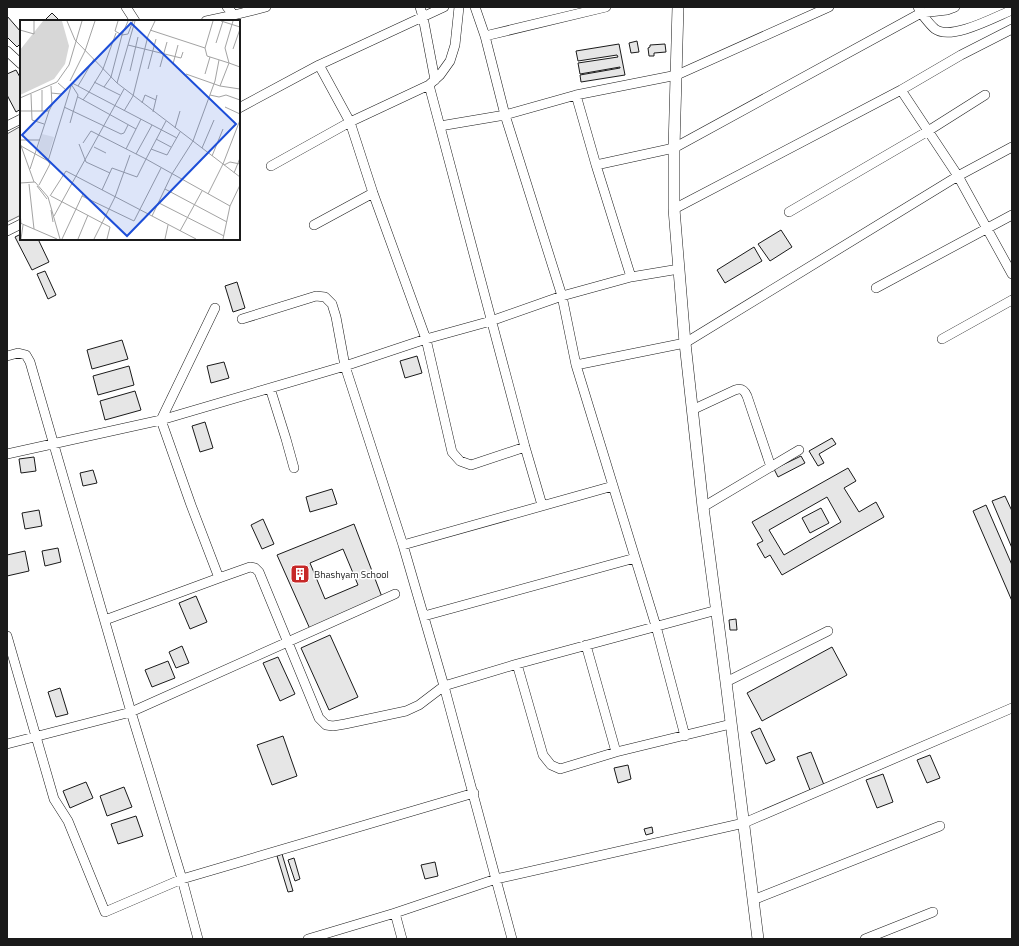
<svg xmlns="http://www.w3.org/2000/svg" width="1019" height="946" viewBox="0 0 1019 946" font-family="'Titillium Web',sans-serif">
<rect width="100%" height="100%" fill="#fff"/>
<path fill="#ededed" stroke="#6a6a6a" d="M 21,126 L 21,215 L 7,222 L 7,134 Z"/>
<path fill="#e6e6e6" stroke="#1a1a1a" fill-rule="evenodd" d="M 52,13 L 60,21 L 44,21 Z
M 7,16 L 21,32 L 21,43 L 17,47 L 7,37 Z
M 637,41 L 639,52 L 631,53 L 629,43 Z
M 619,44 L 625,75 L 581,82 L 580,75 L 620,68 L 620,67 L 580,74 L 578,63 L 618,57 L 617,55 L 578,61 L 576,51 Z
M 665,44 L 666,52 L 654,53 L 654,56 L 649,56 L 648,48 L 650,47 L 650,45 Z
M 16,70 L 21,79 L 21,109 L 16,112 L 7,95 L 7,74 Z
M 781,230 L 792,247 L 770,261 L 758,244 Z
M 21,234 L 21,239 L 38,239 L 49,262 L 32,270 L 15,237 Z
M 754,247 L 762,261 L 725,283 L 717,270 Z
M 45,271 L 56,295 L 48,299 L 37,274 Z
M 237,282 L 245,308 L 233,312 L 225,286 Z
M 122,340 L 128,359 L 92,369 L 87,350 Z
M 417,356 L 422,373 L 405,378 L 400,361 Z
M 224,362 L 229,378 L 211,383 L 207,366 Z
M 129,366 L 134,385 L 98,395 L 93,376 Z
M 135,391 L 141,410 L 105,420 L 100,401 Z
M 205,422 L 213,448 L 200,452 L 192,426 Z
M 832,438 L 836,444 L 819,454 L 824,463 L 818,466 L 809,451 Z
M 801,456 L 805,463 L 778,477 L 774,469 Z
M 34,457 L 36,471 L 21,473 L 19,459 Z
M 848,468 L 856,481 L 844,488 L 859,512 L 876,502 L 884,517 L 782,575 L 770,555 L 765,558 L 757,544 L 763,541 L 752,522 ZM 827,497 L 841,522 L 784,555 L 769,530 Z
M 93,470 L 97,483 L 83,486 L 80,473 Z
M 332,489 L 337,504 L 310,512 L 306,497 Z
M 1005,496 L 1012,511 L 1012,548 L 992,501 Z
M 986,505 L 1012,565 L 1012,601 L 973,511 Z
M 821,508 L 829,523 L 810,533 L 802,518 Z
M 39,510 L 42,526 L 25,529 L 22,513 Z
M 263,519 L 274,544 L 262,549 L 251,525 Z
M 354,524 L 382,597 L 310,629 L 277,555 ZM 343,549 L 358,585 L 325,599 L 310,563 Z
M 58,548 L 61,562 L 45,566 L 42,551 Z
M 25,551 L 29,571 L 7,576 L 7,555 Z
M 196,596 L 207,622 L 190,629 L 179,603 Z
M 736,619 L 737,630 L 730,630 L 729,620 Z
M 330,635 L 358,697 L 329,710 L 301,648 Z
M 182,646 L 189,663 L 176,668 L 169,652 Z
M 832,647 L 847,675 L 762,721 L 747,693 Z
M 278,657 L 295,694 L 280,701 L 263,663 Z
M 168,661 L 175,678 L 152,687 L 145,670 Z
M 60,688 L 68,714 L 56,717 L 48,692 Z
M 760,728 L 775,760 L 766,764 L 751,732 Z
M 283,736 L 297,776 L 272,785 L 257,745 Z
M 811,752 L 824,785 L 810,790 L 797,757 Z
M 930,755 L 940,778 L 927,783 L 917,760 Z
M 628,765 L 631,779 L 618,783 L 614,768 Z
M 883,774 L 893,802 L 877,808 L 866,780 Z
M 86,782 L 93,798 L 70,808 L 63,791 Z
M 124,787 L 132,807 L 107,816 L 100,796 Z
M 136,816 L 143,836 L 118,844 L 111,824 Z
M 652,827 L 653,833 L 646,835 L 644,829 Z
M 282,854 L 293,891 L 288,892 L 277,856 Z
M 294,858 L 300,879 L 295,881 L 288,860 Z
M 435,862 L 438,876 L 425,879 L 421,865 Z"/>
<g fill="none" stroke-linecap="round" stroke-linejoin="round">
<g stroke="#1a1a1a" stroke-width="10">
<path id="minor" d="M 126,7 L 135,21
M 227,7 L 234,15 L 266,7
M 420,7 L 423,17 L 435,80
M 475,7 L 485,36 L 606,7
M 955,7 L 947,10 L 921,13 C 925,18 930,25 935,29 C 951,41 995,17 1012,10
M 206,21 L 234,15
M 485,36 L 505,115 L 576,95 L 677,75 L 829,7
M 7,51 L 21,64
M 319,65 L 350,122 L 373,193 L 426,339 L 452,452 L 460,461 L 471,465 L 525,447
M 429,85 L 525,447 L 542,505
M 901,90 L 958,176 L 1012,274
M 576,95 L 596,165 L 631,277
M 239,108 L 319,65 L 444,7
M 7,126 L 21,119
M 440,126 L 505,115 L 562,296 L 576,365 L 656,626 L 685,736
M 596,165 L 674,148 L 921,13 L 918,7
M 271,166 L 350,122 L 429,85 L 440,75 L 450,61 L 455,45 L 459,7
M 674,209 L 901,90 L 961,55 L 1012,29
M 789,212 L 928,131 L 985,95
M 314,225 L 373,193
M 7,231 L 21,224
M 876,288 L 1012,215
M 215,308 L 161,420 L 191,505 L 219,578
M 242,319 L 316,296 L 325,297 L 332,304 L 336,317 L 345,366 L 403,545 L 444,686 L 517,664 L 717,610
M 942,339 L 1012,300
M 7,356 L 18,353 L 26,355 L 30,362 L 131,712 L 182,879 L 198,939
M 576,365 L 685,343 L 958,176 L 1012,147
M 270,388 L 286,439 L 294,468
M 692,410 L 735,390 C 741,388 744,389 747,396 L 771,467
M 7,454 L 161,420 L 345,366 L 426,339 L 491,321 L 562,296 L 631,277 L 679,269
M 703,507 L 799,450
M 403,545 L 613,486
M 424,616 L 635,558
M 105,620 L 219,578 L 250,567 L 255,568 L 259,572 L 319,718 L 326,725 L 333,726 L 345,724 L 406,711 L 419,705 L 444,686 L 512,939
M 7,636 L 54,799 L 68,821 L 105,912 L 182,879 L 474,793
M 586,645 L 616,752
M 517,664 L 543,755 L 551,765 L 560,769 L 616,752 L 731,724
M 726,682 L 828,631
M 7,744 L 131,712 L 395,594
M 753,900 L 940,826
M 395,913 L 402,939
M 308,939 L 395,913 L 496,879 L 744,823 L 1012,708
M 865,939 L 933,912"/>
</g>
<g stroke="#1a1a1a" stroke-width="12">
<path id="tertiary" d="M 678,7 L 674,148 L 674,209 L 685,343 L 703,507 L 726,682 L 758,939"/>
</g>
<use href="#minor" stroke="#fff" stroke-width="9"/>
<use href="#tertiary" stroke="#fff" stroke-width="11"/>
</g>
<defs>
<g id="building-square" transform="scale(1)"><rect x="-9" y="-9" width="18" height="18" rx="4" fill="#c62828" stroke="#fff"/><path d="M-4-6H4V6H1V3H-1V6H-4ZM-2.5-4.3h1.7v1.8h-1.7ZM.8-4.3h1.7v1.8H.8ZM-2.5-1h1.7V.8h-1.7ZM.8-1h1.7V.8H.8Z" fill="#fff"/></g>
</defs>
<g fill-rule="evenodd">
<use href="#building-square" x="300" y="574"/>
</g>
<g text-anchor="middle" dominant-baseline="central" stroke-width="3" stroke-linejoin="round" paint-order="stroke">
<g font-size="10" fill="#1a1a1a" stroke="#fff" text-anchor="start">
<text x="314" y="574">Bhashyam School</text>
</g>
</g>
<g transform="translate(20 20)">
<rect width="220" height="220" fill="#fff"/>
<path d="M 22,114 L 34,117 L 27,140 L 17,133 Z" fill="#ededed"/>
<path d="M 23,1 L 42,1 L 49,26 L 45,44 L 34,59 L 0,75 L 0,30 Z" fill="#d7d7d7"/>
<path fill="none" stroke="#a3a3a3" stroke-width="1" d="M 47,1 L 55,20 L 97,63 L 220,157M 108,1 L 102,15 L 108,14 L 113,1M 201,1 L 220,7M 213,1 L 205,28 L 209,43 L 220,47M 0,10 L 14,14 L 14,1M 130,10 L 185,28 L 187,36 L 209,43 L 200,66 L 166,54M 196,23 L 203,1M 108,25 L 161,38 L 163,32M 185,28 L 193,1M 213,29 L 220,9M 153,44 L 158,25M 140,47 L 147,22M 128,49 L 136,19M 110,51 L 118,17M 185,54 L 190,37M 50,61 L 65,31 L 75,1M 74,62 L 100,75M 97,63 L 115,1M 58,66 L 69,72 L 83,49 L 96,13M 200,66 L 220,69M 84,67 L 91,57 L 102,15 L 95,11 L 98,1M 22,70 L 22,91M 31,73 L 41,74 L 46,70 L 38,63M 11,74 L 12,100 L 24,104M 190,75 L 199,77 L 206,75 L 220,80M 58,77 L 116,109M 0,78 L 37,62 L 49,45 L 62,1M 63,80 L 69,72 L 157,118M 122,83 L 125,75 L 136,80M 44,87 L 101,114 L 104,113 L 108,105M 205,87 L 220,94M 0,91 L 29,91 L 32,85 L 31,66M 104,91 L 113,76 L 128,16 L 135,1M 133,92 L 137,75M 50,103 L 58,75 L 51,64M 0,106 L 0,78M 155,108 L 160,91M 136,119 L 151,127M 0,120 L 20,120M 0,123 L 14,162M 63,123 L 71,111 L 126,139 L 146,101M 59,124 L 66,142 L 90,153M 1,126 L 28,141 L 52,63 L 58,66 L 74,39M 74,127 L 86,133M 182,128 L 194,100M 106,129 L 121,99M 131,129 L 147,135 L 160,112M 116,134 L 132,105M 192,136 L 203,109M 204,145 L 210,142 L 220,144M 10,149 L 29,91M 214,153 L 220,138M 0,163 L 15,162 L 28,177 L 40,219M 9,164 L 14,209M 19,165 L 30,144 L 28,141M 17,166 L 27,179M 145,169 L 207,202M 82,170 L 92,148 L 117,157 L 126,139 L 210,186 L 203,219M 188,174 L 203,144 L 220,100M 30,176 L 46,151 L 176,219M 31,176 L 90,207 L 87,219M 62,176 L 114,201 L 141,148M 139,183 L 204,216M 210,186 L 220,165M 31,190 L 33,202M 0,192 L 1,204M 34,196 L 104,69M 132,196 L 152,154 L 173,121 L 195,61 L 199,40M 0,203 L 37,219M 160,211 L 182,171M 1,219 L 3,205M 42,219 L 63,174M 58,219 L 68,195M 74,219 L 95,177 L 110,135M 145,219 L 148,205"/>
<path fill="#1d4ed8" fill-opacity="0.15" stroke="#1d4ed8" stroke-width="2" d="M 111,3 L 216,104 L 107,216 L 2,115 Z"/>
<rect width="220" height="220" fill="none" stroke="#1a1a1a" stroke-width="2"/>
</g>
<rect width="1019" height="946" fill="none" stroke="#1a1a1a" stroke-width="16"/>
</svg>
